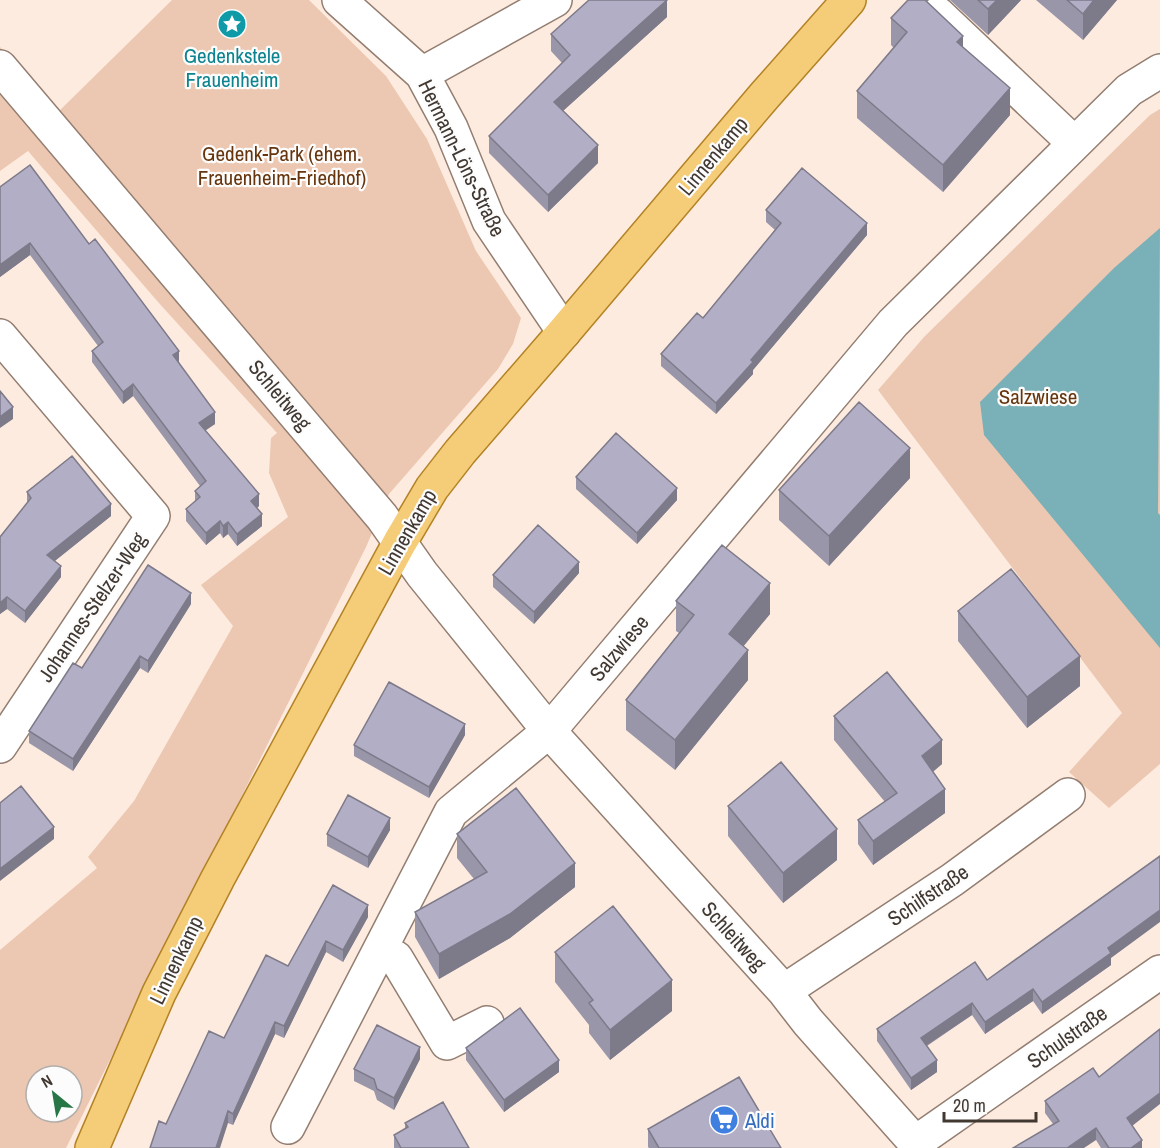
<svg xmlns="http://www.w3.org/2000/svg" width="1160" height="1148" viewBox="0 0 1160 1148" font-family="'Archivo Narrow',sans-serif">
<rect width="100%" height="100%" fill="#feebdf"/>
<path fill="#ecc8b2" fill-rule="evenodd" d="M 172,0 L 309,0 L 386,76 L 427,139 L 476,251 L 521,318 L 513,344 L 498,369 L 389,494 L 366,547 L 66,1148 L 0,1148 L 0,950 L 97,868 L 88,857 L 134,801 L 233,626 L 201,585 L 288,517 L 269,473 L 271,438 L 277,433 L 158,302 L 28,151 L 0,171 L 0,47 L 56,114 ZM 36,1076 L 72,1076 L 72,1112 L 36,1112 Z
M 1160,109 L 1160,764 L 1109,808 L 1069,772 L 1122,713 L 878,390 L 924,337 L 1150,115 Z"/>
<path fill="#7ab0b8" d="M 1160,228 L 1158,513 L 1160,515 L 1160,648 L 984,435 L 980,402 L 1114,268 Z"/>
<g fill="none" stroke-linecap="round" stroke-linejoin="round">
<g stroke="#937e71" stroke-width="36">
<path id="minor" d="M 339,0 L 422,74 L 451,128 L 489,221 L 564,332
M 938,14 L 1074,143
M 0,67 L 382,517 L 422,574 L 549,731 L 784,991 L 808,1022 L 920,1148
M 422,74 L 555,0
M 0,336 L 153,516 L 0,746
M 380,949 L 396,958 L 447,1043 L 487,1023
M 784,991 L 952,880 L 1068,795
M 288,1127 L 451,812 L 549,731 L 893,323 L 1129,90 L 1160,71
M 915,1143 L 1160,972"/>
</g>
<g stroke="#b28225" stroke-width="36">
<path id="major" d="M 92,1148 L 159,993 L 218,878 L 400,542 L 432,488 L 460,452 L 564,332 L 765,95 L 849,0"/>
</g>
<use href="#minor" stroke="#fff" stroke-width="33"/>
<use href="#major" stroke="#f5cc78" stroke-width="33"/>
</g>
<path fill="#9996a9" d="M 950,0 L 1021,0 L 988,35 Z
M 1036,0 L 1117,0 L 1083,40 Z
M 667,17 L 563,111 L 598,163 L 548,212 L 489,153 L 489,136 L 562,63 L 551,51 L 551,34 Z
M 891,18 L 963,47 L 1010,115 L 943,192 L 857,118 L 857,91 L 894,48 L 891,45 Z
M 0,187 L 89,244 L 179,362 L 215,424 L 205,430 L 259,506 L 257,508 L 262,526 L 237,546 L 228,534 L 223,538 L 220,533 L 206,545 L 186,521 L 186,509 L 195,502 L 195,491 L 200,486 L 133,396 L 123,404 L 92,362 L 92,351 L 98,346 L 30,255 L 0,277 Z
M 766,210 L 867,235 L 753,370 L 753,374 L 716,414 L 661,366 L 661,354 L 703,318 L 775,230 L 766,222 Z
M 576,477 L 677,500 L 637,544 L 576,489 Z
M 910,478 L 829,566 L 779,520 L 779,490 Z
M 27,492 L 111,516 L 55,561 L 61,577 L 25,623 L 7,609 L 0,614 L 0,537 L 27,503 Z
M 579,573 L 534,624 L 493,587 L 493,575 Z
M 676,601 L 770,614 L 743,646 L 748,680 L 675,770 L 626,730 L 626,700 L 679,633 L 676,631 Z
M 191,604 L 148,673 L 140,668 L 73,771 L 29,743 L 29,731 L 82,668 Z
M 958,611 L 1080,686 L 1027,728 L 958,641 Z
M 834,716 L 942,764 L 933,772 L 945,813 L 873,865 L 858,844 L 858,820 L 885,802 L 834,740 Z
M 465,735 L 429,798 L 354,756 L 354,745 Z
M 728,806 L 837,860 L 783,903 L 728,836 Z
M 390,830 L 368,868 L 327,846 L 327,834 Z
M 457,834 L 575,887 L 510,938 L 439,979 L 415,937 L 415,912 L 474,879 L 457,858 Z
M 333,885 L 368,917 L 343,962 L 326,952 L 284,1038 L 275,1034 L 233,1125 L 228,1123 L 166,1124 L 224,1038 L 288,966 Z
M 555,952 L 672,1011 L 610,1060 L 589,1033 L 589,1025 L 555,982 Z
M 1111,958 L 1111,965 L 1042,1014 L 1033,1001 L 985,1034 L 972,1015 L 927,1046 L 937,1072 L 911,1090 L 877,1041 L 877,1029 L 987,980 Z
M 466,1048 L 559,1072 L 504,1112 L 466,1060 Z
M 420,1059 L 394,1110 L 377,1100 L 374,1091 L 354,1081 L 354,1069 Z
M 1099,1077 L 1132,1126 L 1142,1148 L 1101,1148 L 1096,1140 L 1053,1124 L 1045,1113 L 1045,1101 Z
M 405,1123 L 469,1148 L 394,1148 L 394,1135 L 405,1129 Z
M 648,1129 L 781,1148 L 649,1148 L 648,1147 Z"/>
<path fill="#7d7a8a" d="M 667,0 L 667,17 L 554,119 L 554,102 Z
M 997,0 L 1021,0 L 988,35 L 988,9 Z
M 1094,0 L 1117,0 L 1083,40 L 1083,14 Z
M 963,36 L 963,63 L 957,42 Z
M 1010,88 L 1010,115 L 943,192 L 943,165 Z
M 598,145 L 598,163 L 548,212 L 548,195 Z
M 867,223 L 867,235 L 753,370 L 753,374 L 716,414 L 716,403 L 751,360 Z
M 30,243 L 30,255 L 0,277 L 0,265 Z
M 179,351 L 179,362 L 173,367 L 173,355 Z
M 133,384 L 133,396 L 123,404 L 123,392 Z
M 13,407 L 13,419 L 0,428 L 0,417 Z
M 215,412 L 215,424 L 199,435 L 199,423 Z
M 910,448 L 910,478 L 829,566 L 829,536 Z
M 677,488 L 677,500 L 637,544 L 637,533 Z
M 259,494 L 259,506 L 251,513 L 251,501 Z
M 111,504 L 111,516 L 47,567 L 47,555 Z
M 262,514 L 262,526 L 237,546 L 237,534 Z
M 220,521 L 220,533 L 206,545 L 206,533 Z
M 228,522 L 228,534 L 223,538 L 223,526 Z
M 579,562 L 579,573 L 534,624 L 534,612 Z
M 61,566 L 61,577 L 25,623 L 25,611 Z
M 770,583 L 770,614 L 729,664 L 729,634 Z
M 191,593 L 191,604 L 148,673 L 148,661 Z
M 7,597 L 7,609 L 0,614 L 0,603 Z
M 748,650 L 748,680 L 675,770 L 675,740 Z
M 140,656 L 140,668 L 73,771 L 73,759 Z
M 1080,656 L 1080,686 L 1027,728 L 1027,697 Z
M 465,724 L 465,735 L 429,798 L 429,787 Z
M 942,740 L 942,764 L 922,780 L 922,756 Z
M 945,789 L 945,813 L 873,865 L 873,841 Z
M 390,818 L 390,830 L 368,868 L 368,857 Z
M 54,827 L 54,839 L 0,881 L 0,869 Z
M 837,829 L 837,860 L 783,903 L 783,873 Z
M 575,863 L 575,887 L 510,938 L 439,979 L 439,954 Z
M 368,905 L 368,917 L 343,962 L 343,950 Z
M 1160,910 L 1160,922 L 1111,958 L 1111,965 L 1042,1014 L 1042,1002 L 1108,948 Z
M 326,941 L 326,952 L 284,1038 L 284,1026 Z
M 672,980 L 672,1011 L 610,1060 L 610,1030 Z
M 1033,989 L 1033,1001 L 985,1034 L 985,1022 Z
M 972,1003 L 972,1015 L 921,1049 L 921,1038 Z
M 275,1022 L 275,1034 L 233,1125 L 233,1114 Z
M 420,1047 L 420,1059 L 394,1110 L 394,1098 Z
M 559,1060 L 559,1072 L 504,1112 L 504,1100 Z
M 937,1060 L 937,1072 L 911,1090 L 911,1078 Z
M 1160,1093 L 1160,1104 L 1127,1130 L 1127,1118 Z
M 228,1111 L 228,1123 L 220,1148 L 216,1148 Z
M 1096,1128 L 1096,1140 L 1084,1148 L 1067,1148 Z
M 1142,1140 L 1142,1148 L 1131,1148 Z"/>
<path fill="#b2aec5" stroke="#7d7a8a" stroke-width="1.5" d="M 589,0 L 667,0 L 554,102 L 598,145 L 548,195 L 489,136 L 570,55 L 551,34 Z
M 908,0 L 925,0 L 963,36 L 957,42 L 1010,88 L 943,165 L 857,91 L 907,32 L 891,18 Z
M 978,0 L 997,0 L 988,9 Z
M 1067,0 L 1094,0 L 1083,14 Z
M 30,165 L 89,244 L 95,239 L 179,351 L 173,355 L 215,412 L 199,423 L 259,494 L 251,501 L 262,514 L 237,534 L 228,522 L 223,526 L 220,521 L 206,533 L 186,509 L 200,497 L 195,491 L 206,481 L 133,384 L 123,392 L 92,351 L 103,342 L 30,243 L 0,265 L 0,187 Z
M 802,168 L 867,223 L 751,360 L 753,362 L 716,403 L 661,354 L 697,313 L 703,318 L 781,223 L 766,210 Z
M 0,391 L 13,407 L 0,417 Z
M 859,402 L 910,448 L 829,536 L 779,490 Z
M 616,433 L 677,488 L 637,533 L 576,477 Z
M 72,456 L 111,504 L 47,555 L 61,566 L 25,611 L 7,597 L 0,603 L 0,537 L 31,498 L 27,492 Z
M 538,525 L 579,562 L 534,612 L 493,575 Z
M 722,545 L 770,583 L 729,634 L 748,650 L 675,740 L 626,700 L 694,615 L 676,601 Z
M 148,565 L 191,593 L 148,661 L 140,656 L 73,759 L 29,731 L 73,663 L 82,668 Z
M 1011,569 L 1080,656 L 1027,697 L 958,611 Z
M 887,672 L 942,740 L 922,756 L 945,789 L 873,841 L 858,820 L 897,793 L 834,716 Z
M 389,682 L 465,724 L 429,787 L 354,745 Z
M 781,762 L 837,829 L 783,873 L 728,806 Z
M 21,786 L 54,827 L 0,869 L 0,803 Z
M 516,788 L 575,863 L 510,914 L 439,954 L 415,912 L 487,872 L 457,834 Z
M 348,795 L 390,818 L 368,857 L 327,834 Z
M 1160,856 L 1160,910 L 1108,948 L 1111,953 L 1042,1002 L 1033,989 L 985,1022 L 972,1003 L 921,1038 L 937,1060 L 911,1078 L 877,1029 L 975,962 L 987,980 Z
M 333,885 L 368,905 L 343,950 L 326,941 L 284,1026 L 275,1022 L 233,1114 L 228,1111 L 216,1148 L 150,1148 L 159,1121 L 166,1124 L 209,1031 L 224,1038 L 266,955 L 288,966 Z
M 613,906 L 672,980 L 610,1030 L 589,1003 L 593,1000 L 555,952 Z
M 520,1008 L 559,1060 L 504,1100 L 466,1048 Z
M 377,1025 L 420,1047 L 394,1098 L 377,1089 L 374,1079 L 354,1069 Z
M 1160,1029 L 1160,1093 L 1127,1118 L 1142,1140 L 1131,1148 L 1109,1148 L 1096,1128 L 1067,1148 L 1013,1148 L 1059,1121 L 1045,1101 L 1093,1068 L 1099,1077 Z
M 739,1077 L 781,1148 L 659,1148 L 648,1129 Z
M 443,1102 L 469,1148 L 401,1148 L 394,1135 L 408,1127 L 405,1123 Z"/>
<defs>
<g id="sight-disc" transform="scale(1.5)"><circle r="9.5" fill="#0f9aa8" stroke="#fcfcfc"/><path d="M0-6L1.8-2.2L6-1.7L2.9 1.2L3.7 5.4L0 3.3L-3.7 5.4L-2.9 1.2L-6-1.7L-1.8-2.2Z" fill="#fff"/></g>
<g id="supermarket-disc" transform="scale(1.5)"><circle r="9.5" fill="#3f7fe0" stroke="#fcfcfc"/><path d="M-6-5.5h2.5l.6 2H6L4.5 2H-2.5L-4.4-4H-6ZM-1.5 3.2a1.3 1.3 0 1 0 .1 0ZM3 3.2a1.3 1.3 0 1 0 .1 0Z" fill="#fff"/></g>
</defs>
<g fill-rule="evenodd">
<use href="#sight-disc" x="232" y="24"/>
<use href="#supermarket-disc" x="724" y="1120"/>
</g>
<g text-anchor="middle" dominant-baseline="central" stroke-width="4.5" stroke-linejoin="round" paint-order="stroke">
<g font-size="21" fill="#0d838f" stroke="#fcfcfc">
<text x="232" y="55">Gedenkstele<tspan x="232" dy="24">Frauenheim</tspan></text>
</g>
<g font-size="21" fill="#67350d" stroke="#fcfcfc">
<text x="282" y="153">Gedenk-Park (ehem.<tspan x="282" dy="24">Frauenheim-Friedhof)</tspan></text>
<text x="1038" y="396">Salzwiese</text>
</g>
<g font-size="21" fill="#413832" stroke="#fcfcfc">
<text transform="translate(713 156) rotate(-50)">Linnenkamp</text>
<text transform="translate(462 158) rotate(64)">Hermann-Löns-Straße</text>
<text transform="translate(280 395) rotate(50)">Schleitweg</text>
<text transform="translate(407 532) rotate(-60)">Linnenkamp</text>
<text transform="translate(92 607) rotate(-56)">Johannes-Stelzer-Weg</text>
<text transform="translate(619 648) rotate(-50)">Salzwiese</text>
<text transform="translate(928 895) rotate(-34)">Schilfstraße</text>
<text transform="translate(734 936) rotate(48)">Schleitweg</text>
<text transform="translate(176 960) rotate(-64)">Linnenkamp</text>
<text transform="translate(1067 1037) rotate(-35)">Schulstraße</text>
</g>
<g font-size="21" fill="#366cbe" stroke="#fcfcfc" text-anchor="start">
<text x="745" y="1120">Aldi</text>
</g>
</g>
<g transform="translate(54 1094) rotate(330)"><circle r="28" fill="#fcfcfc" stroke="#b1aeab" stroke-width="1.5"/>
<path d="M0-4.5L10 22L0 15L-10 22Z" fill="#267646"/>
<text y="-9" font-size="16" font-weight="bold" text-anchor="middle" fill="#413832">N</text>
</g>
<path d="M944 1112v9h92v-9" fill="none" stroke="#413832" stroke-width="3"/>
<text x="953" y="1112" font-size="18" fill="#413832" stroke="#fcfcfc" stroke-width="4.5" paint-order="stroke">20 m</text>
</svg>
